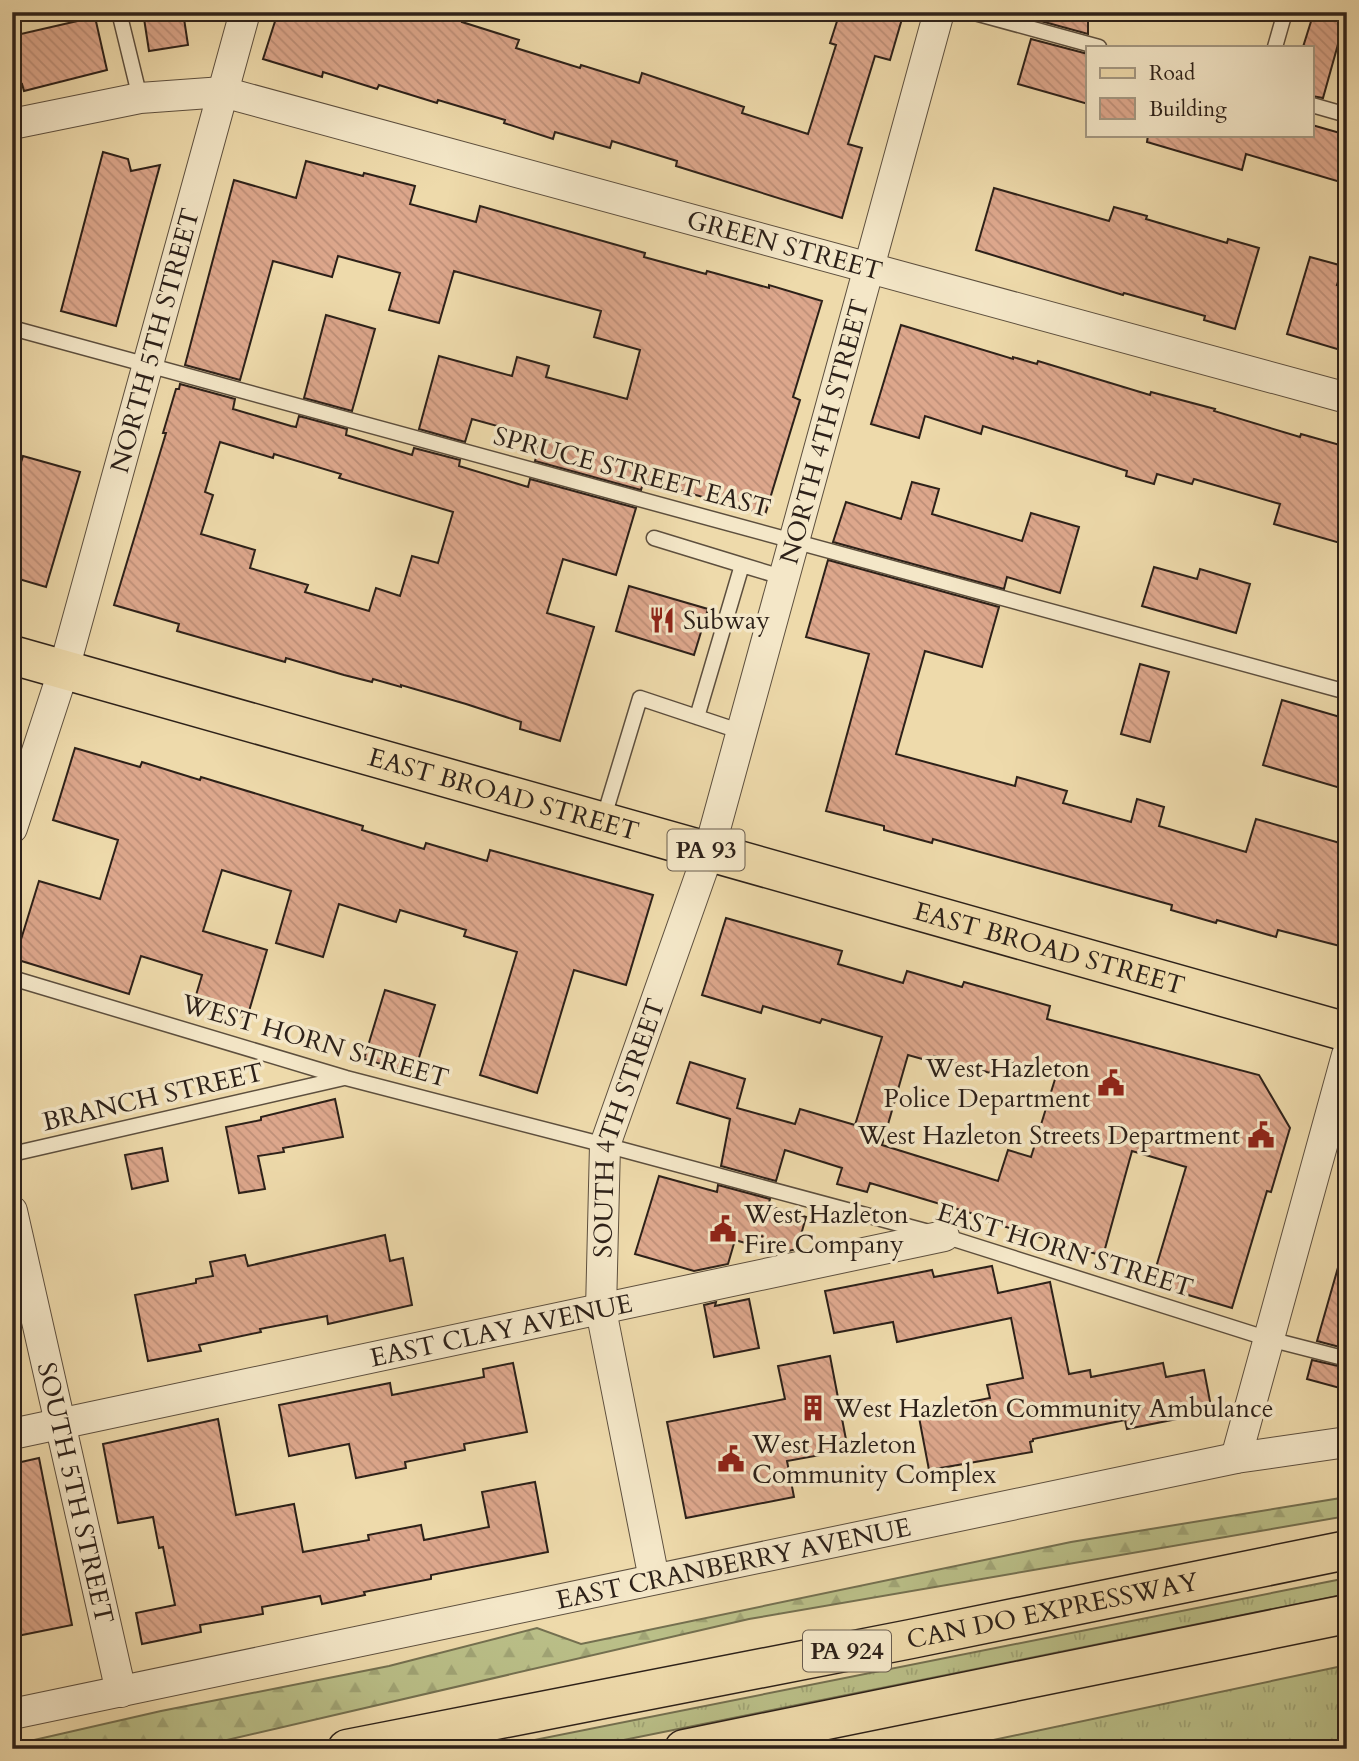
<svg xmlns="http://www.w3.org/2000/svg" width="1359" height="1761" viewBox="0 0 1359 1761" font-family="Cardo,serif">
<defs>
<pattern id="grass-tufts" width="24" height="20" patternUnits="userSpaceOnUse" patternTransform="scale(1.75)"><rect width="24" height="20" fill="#babf88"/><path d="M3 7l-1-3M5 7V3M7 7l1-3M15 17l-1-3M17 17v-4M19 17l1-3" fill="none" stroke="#a0a475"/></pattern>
<pattern id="forest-firs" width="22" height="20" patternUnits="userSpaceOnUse" patternTransform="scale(1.75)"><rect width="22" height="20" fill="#babf88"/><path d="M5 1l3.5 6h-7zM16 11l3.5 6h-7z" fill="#a0a475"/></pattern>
<pattern id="building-back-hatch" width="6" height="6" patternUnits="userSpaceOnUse" patternTransform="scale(1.75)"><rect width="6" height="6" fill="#dda78c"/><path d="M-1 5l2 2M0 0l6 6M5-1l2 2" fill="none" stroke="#be8f78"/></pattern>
</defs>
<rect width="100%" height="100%" fill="#eedaab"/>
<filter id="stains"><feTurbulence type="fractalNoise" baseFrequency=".00286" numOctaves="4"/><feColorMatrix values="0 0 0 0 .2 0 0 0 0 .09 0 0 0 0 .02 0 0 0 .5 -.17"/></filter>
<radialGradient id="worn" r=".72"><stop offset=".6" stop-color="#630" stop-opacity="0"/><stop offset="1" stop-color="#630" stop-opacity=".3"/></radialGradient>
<path fill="url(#grass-tufts)" stroke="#747050" stroke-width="2" d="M 1347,1578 L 1347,1594 L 579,1749 L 489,1749 Z
M 1347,1665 L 1347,1749 L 951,1749 Z"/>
<path fill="url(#forest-firs)" stroke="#747050" stroke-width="2" d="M 1347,1497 L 1347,1516 L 749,1619 L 188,1749 L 12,1749 L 12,1745 L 161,1711 L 389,1666 L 537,1628 L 581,1644 L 1071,1542 Z"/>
<path fill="url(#building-back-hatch)" stroke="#2d2119" stroke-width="2" fill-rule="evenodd" d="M 143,12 L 183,12 L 188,45 L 149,51 Z
M 278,12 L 441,12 L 463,19 L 462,22 L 519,40 L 516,48 L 580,68 L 581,65 L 639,83 L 642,73 L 744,107 L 742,113 L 808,134 L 836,45 L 830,43 L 840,12 L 904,12 L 890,60 L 875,56 L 848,144 L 862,148 L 842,218 L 676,166 L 677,161 L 612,141 L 610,148 L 555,132 L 553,139 L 504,123 L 505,120 L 438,100 L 437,103 L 379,85 L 377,89 L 323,72 L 322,77 L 263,59 Z
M 1039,12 L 1088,12 L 1088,34 L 1037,20 Z
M 1314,12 L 1347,12 L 1323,98 L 1312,96 L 1312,47 L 1303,47 Z
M 95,17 L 107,70 L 24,91 L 22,84 L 12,86 L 12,36 Z
M 1031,39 L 1088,54 L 1088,104 L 1018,84 Z
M 1312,125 L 1347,135 L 1347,184 L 1246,154 L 1242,170 L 1147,142 L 1148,135 L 1312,135 Z
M 103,152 L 128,159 L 131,171 L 160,165 L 116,326 L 61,311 Z
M 306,161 L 363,176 L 364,173 L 415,186 L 410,204 L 476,222 L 480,206 L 645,253 L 644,257 L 706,274 L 707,271 L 769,288 L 769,285 L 822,301 L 793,397 L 800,400 L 765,515 L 644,480 L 641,490 L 535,461 L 541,438 L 472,419 L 465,442 L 419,429 L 439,356 L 512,376 L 517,357 L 549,366 L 546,377 L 627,399 L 640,350 L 594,337 L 601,311 L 454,271 L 439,323 L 389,310 L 400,273 L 338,256 L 332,277 L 273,261 L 240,380 L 185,365 L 234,180 L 296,198 Z
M 994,188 L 1109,221 L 1114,207 L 1147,216 L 1146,219 L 1227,243 L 1228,239 L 1259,248 L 1235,329 L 1204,320 L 1205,316 L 1124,293 L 1123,295 L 976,250 Z
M 1310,257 L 1343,266 L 1337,285 L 1347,287 L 1347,352 L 1287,334 Z
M 326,315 L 375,329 L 352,411 L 304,398 Z
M 901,325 L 1013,359 L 1013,357 L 1037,364 L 1038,361 L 1150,395 L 1151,392 L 1215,409 L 1214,411 L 1300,437 L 1301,434 L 1347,447 L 1347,545 L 1274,524 L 1280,504 L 1194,479 L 1192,484 L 1157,474 L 1154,484 L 1126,476 L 1127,471 L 983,426 L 981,434 L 925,416 L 919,438 L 871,424 Z
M 180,384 L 235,399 L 233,409 L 291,426 L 296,427 L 299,416 L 347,429 L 346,435 L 412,455 L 414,448 L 460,460 L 459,466 L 528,487 L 530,479 L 636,508 L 616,575 L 563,559 L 547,613 L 594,627 L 560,741 L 520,729 L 521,722 L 466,704 L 401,685 L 401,687 L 373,679 L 372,682 L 344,675 L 286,658 L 285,662 L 177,631 L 179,624 L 114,605 L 166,433 L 163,433 L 176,389 L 179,389 ZM 220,442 L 273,458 L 274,454 L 341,474 L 339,478 L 453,512 L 438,563 L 412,556 L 400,596 L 376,588 L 369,611 L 305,592 L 308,585 L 250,568 L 255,550 L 201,534 L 213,495 L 205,492 Z
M 23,456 L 80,472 L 46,587 L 12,577 L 12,491 Z
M 912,482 L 939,489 L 932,514 L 1022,541 L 1031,513 L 1079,527 L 1060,593 L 1007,577 L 1004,589 L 833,542 L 846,502 L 901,519 Z
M 828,560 L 999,607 L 982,667 L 925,651 L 896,754 L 1015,786 L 1017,777 L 1067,791 L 1063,803 L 1131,822 L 1137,799 L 1164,807 L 1159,826 L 1246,852 L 1256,819 L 1347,845 L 1347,923 L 1340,946 L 1278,930 L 1276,937 L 1217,920 L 1216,923 L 1171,910 L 1172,905 L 933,839 L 932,843 L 884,830 L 884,826 L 826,811 L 869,654 L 806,637 Z
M 1154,567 L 1197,579 L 1200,569 L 1250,584 L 1236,633 L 1142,606 Z
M 629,586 L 708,609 L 694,655 L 616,631 Z
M 1140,664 L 1169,672 L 1150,742 L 1121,734 Z
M 1282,700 L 1347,719 L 1347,790 L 1263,765 Z
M 75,748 L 140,767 L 142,762 L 200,780 L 201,777 L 363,826 L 362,830 L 424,849 L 426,843 L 487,861 L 490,850 L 653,895 L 626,985 L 574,970 L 537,1093 L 480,1075 L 517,952 L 464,936 L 466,930 L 400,910 L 396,922 L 339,904 L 323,957 L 276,943 L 291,891 L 222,870 L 203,931 L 267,950 L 247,1018 L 194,1002 L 202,975 L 141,956 L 129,994 L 15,959 L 39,881 L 100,899 L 118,840 L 53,820 Z
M 726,918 L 842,951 L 838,964 L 903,983 L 907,971 L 962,987 L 964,982 L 1050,1006 L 1047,1019 L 1259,1075 L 1290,1128 L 1271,1192 L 1267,1191 L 1232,1308 L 1151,1284 L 1186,1167 L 1132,1151 L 1103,1256 L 986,1221 L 987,1218 L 870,1183 L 867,1192 L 837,1184 L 842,1168 L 785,1150 L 776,1181 L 721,1166 L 730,1119 L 677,1103 L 690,1062 L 745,1079 L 737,1108 L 795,1124 L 800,1109 L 855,1125 L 882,1037 L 822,1019 L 820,1023 L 763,1006 L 761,1013 L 702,995 ZM 908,1055 L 933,1062 L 934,1056 L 990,1073 L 995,1057 L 1056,1076 L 1031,1157 L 1008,1150 L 998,1181 L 882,1145 Z
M 385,990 L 435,1005 L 414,1074 L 364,1059 Z
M 335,1099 L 343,1137 L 283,1148 L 284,1152 L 258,1156 L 265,1189 L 239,1193 L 226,1127 L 261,1120 L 261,1117 Z
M 162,1148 L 168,1181 L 132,1189 L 125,1155 Z
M 659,1176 L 717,1192 L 718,1185 L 770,1199 L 768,1206 L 806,1217 L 797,1249 L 780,1253 L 735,1240 L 728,1264 L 694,1271 L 635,1254 Z
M 385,1235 L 390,1261 L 403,1258 L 412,1305 L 328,1324 L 327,1316 L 260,1329 L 261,1332 L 199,1345 L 201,1351 L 148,1361 L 135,1295 L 196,1283 L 196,1279 L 213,1276 L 210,1262 L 245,1255 L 248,1266 Z
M 1339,1264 L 1347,1265 L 1347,1349 L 1317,1341 Z
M 992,1266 L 998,1293 L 1050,1282 L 1069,1374 L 1090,1370 L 1091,1377 L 1163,1363 L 1166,1377 L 1204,1370 L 1212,1412 L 1127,1429 L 1125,1420 L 1033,1439 L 1033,1441 L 1030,1442 L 1032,1452 L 929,1470 L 918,1412 L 990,1398 L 987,1385 L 1023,1378 L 1011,1318 L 897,1342 L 893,1322 L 834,1333 L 825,1291 L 932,1270 L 934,1277 Z
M 749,1299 L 759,1348 L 714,1357 L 704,1305 L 716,1302 L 715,1306 Z
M 830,1356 L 848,1450 L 787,1461 L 794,1497 L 686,1518 L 667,1422 L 785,1399 L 778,1366 Z
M 1312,1360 L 1347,1368 L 1347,1390 L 1307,1379 Z
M 513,1363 L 527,1432 L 464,1444 L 465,1450 L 405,1462 L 406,1468 L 356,1478 L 349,1444 L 289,1456 L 279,1405 L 390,1383 L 392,1395 L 484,1377 L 483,1369 Z
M 218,1419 L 236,1515 L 294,1504 L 303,1552 L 369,1540 L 368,1535 L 421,1525 L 424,1540 L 489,1527 L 482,1492 L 535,1482 L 548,1552 L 431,1575 L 431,1579 L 364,1592 L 365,1595 L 322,1604 L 320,1596 L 262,1607 L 263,1614 L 200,1625 L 201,1632 L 142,1644 L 136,1613 L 175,1605 L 163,1547 L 159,1548 L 153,1517 L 118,1523 L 103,1444 Z
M 39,1458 L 72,1625 L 17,1636 L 12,1611 L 12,1464 Z"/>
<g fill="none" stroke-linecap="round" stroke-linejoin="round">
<g stroke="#5d4f3e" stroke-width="17">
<path id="lane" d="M 119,12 L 140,98
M 971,12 L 1099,47
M 1275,47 L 1285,12
M 1312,105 L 1347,115
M 12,328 L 1347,692
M 654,538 L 742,565
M 697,717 L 742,565 L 785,578
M 603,820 L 640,698 L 742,732
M 12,978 L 346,1078 L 605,1145 L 944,1236 L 1269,1339 L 1347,1359
M 12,1154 L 344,1078"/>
</g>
<g stroke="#5d4f3e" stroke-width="32">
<g id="street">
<path id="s1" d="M 12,124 L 140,98 L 223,92 L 1347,398"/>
<path id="s2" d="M 12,828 L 64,669 L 245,12"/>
<path id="s3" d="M 12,1211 L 121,1692"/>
<path id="s4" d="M 12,1434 L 944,1236"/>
<path d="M 1236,1458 L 1347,1055"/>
<path id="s5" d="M 654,1579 L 601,1310 L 605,1145 L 709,851 L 939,12"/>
<path id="s6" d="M 12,1714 L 1236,1458 L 1347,1442"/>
</g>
</g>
<g stroke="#2d2119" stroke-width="41">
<g id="primary">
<path id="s7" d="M 347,1749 L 911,1639 L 1347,1550"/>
<path d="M 684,1749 L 1347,1614"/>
</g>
</g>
<g stroke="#2d2119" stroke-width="41">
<g id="highway">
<path id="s8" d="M 12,655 L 1347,1032"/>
</g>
</g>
<use href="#lane" stroke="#f4e7c8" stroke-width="14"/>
<use href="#street" stroke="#f4e7c8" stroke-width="30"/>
<use href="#primary" stroke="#eedaab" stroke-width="38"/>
<use href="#highway" stroke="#eedaab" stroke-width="38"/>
</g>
<defs>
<g id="restaurant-bare" transform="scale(2.1)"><path d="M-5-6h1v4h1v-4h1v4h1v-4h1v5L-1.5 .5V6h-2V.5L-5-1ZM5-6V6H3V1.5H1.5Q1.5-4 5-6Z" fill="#8f2418" stroke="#f4e7c8" stroke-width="2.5" paint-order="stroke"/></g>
<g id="civic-bare" transform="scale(2.1)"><path d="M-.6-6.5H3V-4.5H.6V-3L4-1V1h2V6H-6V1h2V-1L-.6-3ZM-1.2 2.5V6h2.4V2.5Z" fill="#8f2418" stroke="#f4e7c8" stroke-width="2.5" paint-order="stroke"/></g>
<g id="building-bare" transform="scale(2.1)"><path d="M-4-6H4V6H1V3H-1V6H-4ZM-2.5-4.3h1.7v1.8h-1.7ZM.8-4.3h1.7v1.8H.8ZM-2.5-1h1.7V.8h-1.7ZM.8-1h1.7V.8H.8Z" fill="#8f2418" stroke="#f4e7c8" stroke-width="2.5" paint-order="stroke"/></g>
</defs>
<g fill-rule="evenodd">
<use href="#restaurant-bare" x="662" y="620"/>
<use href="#civic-bare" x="1111" y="1083"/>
<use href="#civic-bare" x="1261" y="1135"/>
<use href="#civic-bare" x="723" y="1229"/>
<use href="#building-bare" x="813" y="1408"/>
<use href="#civic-bare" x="731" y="1459"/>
</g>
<g text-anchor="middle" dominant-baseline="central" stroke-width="7" stroke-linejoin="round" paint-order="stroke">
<g fill="#f4e7c8" stroke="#695c4e" stroke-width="2">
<rect x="667.5" y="829.5" width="77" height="41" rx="5"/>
<rect x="803" y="1630.5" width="88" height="41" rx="5"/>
</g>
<g font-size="24" font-weight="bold" fill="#2d2119">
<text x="706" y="850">PA 93</text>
<text x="847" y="1651">PA 924</text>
</g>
<g font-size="26" fill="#2d2119" stroke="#f4e7c8">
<text stroke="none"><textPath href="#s1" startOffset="796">GREEN STREET</textPath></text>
<text stroke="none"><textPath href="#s2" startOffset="508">NORTH 5TH STREET</textPath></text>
<text stroke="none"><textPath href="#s5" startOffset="1186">NORTH 4TH STREET</textPath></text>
<text transform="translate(632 472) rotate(15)">SPRUCE STREET EAST</text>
<text stroke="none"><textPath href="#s8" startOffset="511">EAST BROAD STREET</textPath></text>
<text stroke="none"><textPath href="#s8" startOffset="1078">EAST BROAD STREET</textPath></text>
<text transform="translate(315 1041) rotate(16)">WEST HORN STREET</text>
<text transform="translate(153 1097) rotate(-13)">BRANCH STREET</text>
<text stroke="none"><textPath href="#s5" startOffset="460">SOUTH 4TH STREET</textPath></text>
<text transform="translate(1065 1250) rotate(17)">EAST HORN STREET</text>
<text stroke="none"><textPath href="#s4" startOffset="500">EAST CLAY AVENUE</textPath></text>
<text stroke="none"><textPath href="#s3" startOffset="289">SOUTH 5TH STREET</textPath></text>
<text stroke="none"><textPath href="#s6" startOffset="737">EAST CRANBERRY AVENUE</textPath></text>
<text stroke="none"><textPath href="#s7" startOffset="719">CAN DO EXPRESSWAY</textPath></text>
</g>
<g font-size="26" fill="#2d2119" stroke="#f4e7c8" text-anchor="start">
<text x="683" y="620">Subway</text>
<text x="1090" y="1068" text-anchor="end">West Hazleton<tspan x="1090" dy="30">Police Department</tspan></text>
<text x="1240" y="1135" text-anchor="end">West Hazleton Streets Department</text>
<text x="744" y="1214">West Hazleton<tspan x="744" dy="30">Fire Company</tspan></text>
<text x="834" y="1408">West Hazleton Community Ambulance</text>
<text x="752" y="1444">West Hazleton<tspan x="752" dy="30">Community Complex</tspan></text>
</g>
</g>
<rect width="1359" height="1761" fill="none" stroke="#eedaab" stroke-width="42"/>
<rect x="14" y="14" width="1331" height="1733" fill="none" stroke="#2d2119" stroke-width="3.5"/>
<rect x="21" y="21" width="1317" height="1719" fill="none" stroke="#2d2119" stroke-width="2"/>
<rect x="1086" y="46" width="228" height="91" fill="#f4e7c8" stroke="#a49882" stroke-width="2"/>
<rect x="1100" y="68" width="35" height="10" fill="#eedaab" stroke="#a49882" stroke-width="2"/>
<text x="1149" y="80" font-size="21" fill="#2d2119">Road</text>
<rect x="1100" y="98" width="35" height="21" fill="url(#building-back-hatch)" stroke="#a49882" stroke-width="2"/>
<text x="1149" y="116" font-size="21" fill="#2d2119">Building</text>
<rect width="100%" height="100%" filter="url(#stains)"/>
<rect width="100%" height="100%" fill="url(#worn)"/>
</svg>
